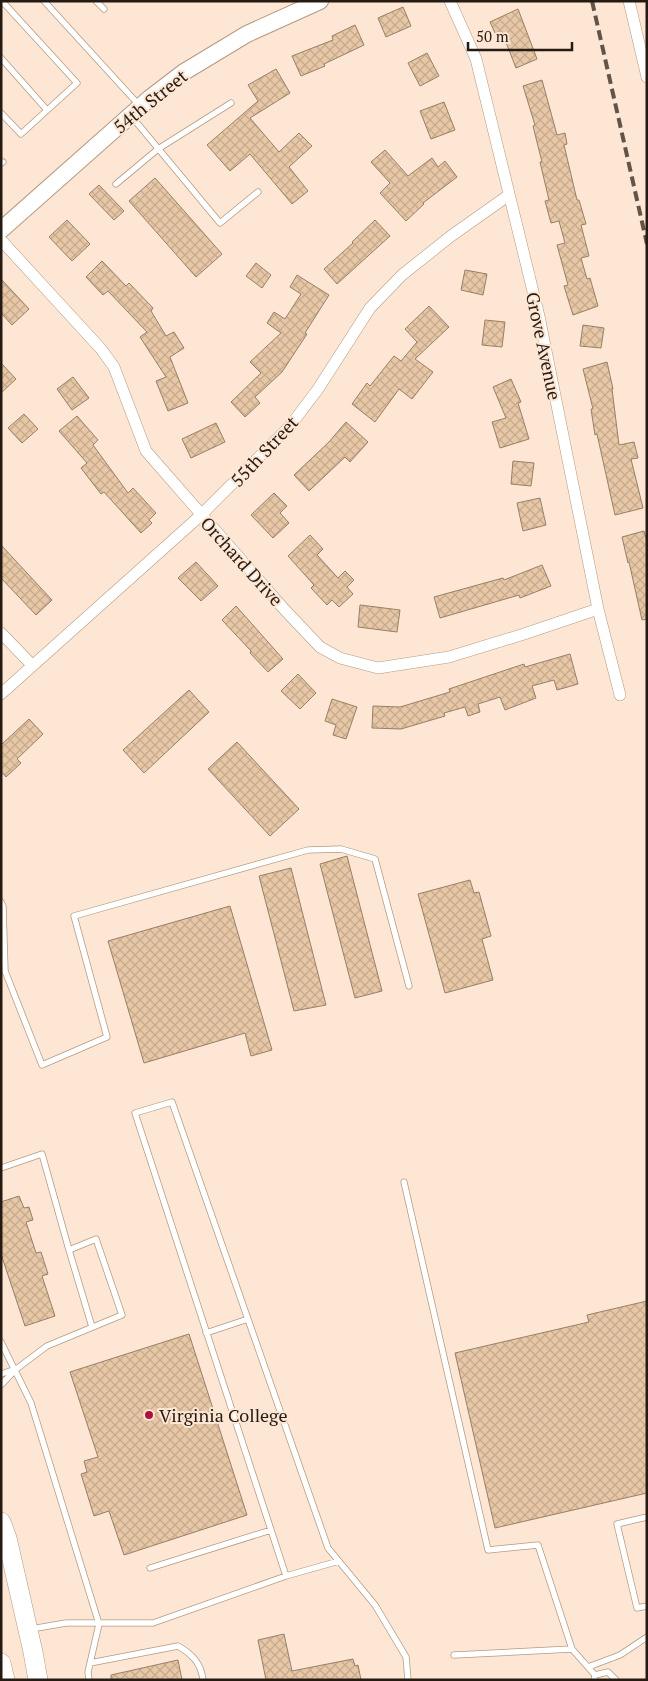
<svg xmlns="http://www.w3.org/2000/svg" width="648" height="1681" viewBox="0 0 648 1681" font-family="'PT Serif',serif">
<defs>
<pattern id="building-cross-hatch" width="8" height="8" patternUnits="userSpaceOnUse" patternTransform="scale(1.25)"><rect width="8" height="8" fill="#e7c7a6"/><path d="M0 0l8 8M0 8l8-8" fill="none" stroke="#c6aa8e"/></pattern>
</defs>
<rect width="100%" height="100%" fill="#fde6d3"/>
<path fill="url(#building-cross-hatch)" stroke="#978067" d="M 403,7 L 411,26 L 386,37 L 378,18 Z
M 518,9 L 537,59 L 516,68 L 502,32 L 496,35 L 490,22 Z
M 355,25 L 364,45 L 324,64 L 325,66 L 301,76 L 292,56 L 333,40 L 332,36 Z
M 427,53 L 439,76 L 420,86 L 408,63 Z
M 276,69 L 290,93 L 250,118 L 279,152 L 299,133 L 312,146 L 289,167 L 308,191 L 292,204 L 250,154 L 230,171 L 207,145 L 258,101 L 248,85 Z
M 542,80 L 557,135 L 565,133 L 567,144 L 564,145 L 577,200 L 579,200 L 586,224 L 581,225 L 589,256 L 581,258 L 587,279 L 590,278 L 598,306 L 573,315 L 564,286 L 568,285 L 557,245 L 565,243 L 559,221 L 551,223 L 545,201 L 549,200 L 540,162 L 542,162 L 533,126 L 535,125 L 523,86 Z
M 444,102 L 455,130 L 431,139 L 420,111 Z
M 385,150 L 408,176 L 432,158 L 438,167 L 445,161 L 457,177 L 423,203 L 424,204 L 406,221 L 380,193 L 390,183 L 371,162 Z
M 155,178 L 222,254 L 196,277 L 129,201 Z
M 99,185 L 124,211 L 114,220 L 89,194 Z
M 67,220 L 90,244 L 72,261 L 49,237 Z
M 375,220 L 390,236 L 337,284 L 324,269 L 353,243 L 352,242 Z
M 102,261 L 126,286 L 129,283 L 153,308 L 151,311 L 166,336 L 174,332 L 184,348 L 170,357 L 188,403 L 168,411 L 156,381 L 166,377 L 140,337 L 147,332 L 108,291 L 103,295 L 86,277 Z
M 256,263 L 271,275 L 262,288 L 246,276 Z
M 465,270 L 487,274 L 483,295 L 461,290 Z
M 297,275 L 329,295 L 305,333 L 307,334 L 282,372 L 255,397 L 260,403 L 245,417 L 231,402 L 261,373 L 250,362 L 281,333 L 267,323 L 274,312 L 285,319 L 301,294 L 290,287 Z
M 1,279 L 29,309 L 12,325 L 1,313 Z
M 429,306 L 449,327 L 415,359 L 433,372 L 412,399 L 399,389 L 375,422 L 352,404 L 367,383 L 370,386 L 394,356 L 401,361 L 417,342 L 405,329 Z
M 485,320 L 505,322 L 502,347 L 482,345 Z
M 583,325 L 604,328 L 601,348 L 580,346 Z
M 607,362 L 613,389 L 612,389 L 619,445 L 634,442 L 638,458 L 631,459 L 643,508 L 615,515 L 597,434 L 595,435 L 591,409 L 593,409 L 583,369 Z
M 1,363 L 16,379 L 1,393 Z
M 73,377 L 89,398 L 72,410 L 57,389 Z
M 511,379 L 521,402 L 518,403 L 529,439 L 500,448 L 492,422 L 506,418 L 493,387 Z
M 24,414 L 38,429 L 22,443 L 8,428 Z
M 77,416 L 98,440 L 93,445 L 128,493 L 133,488 L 156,513 L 149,520 L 152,523 L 141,533 L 104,492 L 101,494 L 81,468 L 87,463 L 59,431 Z
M 346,422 L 368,442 L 350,462 L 345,457 L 309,491 L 294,475 L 329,442 Z
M 216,423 L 225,442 L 191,458 L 182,439 Z
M 513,461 L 534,463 L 531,486 L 511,484 Z
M 274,493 L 287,506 L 280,513 L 289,523 L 273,538 L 251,515 Z
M 540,498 L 546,525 L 523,531 L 517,503 Z
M 644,531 L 647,541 L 647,619 L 642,620 L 629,562 L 628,563 L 622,537 Z
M 310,535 L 323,549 L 317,555 L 338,578 L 345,571 L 354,580 L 347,587 L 353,594 L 339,607 L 332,600 L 327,605 L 311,588 L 314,585 L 288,556 Z
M 1,545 L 52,600 L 36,615 L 1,578 Z
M 196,562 L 218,586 L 201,601 L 178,578 Z
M 542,565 L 551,586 L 520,598 L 519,595 L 440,618 L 434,597 L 503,578 L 504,580 Z
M 360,605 L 400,610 L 397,632 L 358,627 Z
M 236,606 L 283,659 L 268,672 L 250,653 L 251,651 L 222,620 Z
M 570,654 L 578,684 L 557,690 L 554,680 L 532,686 L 536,698 L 505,710 L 500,697 L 478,704 L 480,712 L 468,716 L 465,707 L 444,713 L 445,716 L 401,729 L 372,728 L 373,706 L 400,707 L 450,692 L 449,689 L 524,664 L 525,667 Z
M 298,674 L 316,693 L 300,709 L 281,691 Z
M 189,690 L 209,712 L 144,773 L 123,750 Z
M 332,699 L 357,707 L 346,739 L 333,735 L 336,725 L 325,721 Z
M 29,719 L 43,734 L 17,759 L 21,763 L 6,777 L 1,771 L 1,745 Z
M 237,742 L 299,809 L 270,836 L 208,769 Z
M 347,856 L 382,991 L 355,998 L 320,864 Z
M 291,868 L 326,1005 L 294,1011 L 259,876 Z
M 470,880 L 474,893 L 479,892 L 491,936 L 482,939 L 493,980 L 445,993 L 418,894 Z
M 230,906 L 272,1050 L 251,1056 L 245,1033 L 144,1063 L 108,941 Z
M 19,1196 L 24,1208 L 29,1207 L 33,1220 L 26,1222 L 36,1253 L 41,1252 L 48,1274 L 42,1276 L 55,1316 L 25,1326 L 1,1254 L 1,1202 Z
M 647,1301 L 647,1493 L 495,1528 L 455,1353 L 589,1322 L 587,1315 Z
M 189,1334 L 247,1515 L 124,1555 L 109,1511 L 94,1516 L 81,1474 L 87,1472 L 84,1461 L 98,1457 L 70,1372 Z
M 284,1634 L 292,1671 L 353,1659 L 355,1666 L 358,1665 L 361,1680 L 266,1680 L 258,1640 Z
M 178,1660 L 182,1680 L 111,1680 L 111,1675 Z"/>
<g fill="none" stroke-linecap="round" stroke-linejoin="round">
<g stroke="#b59a83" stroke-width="7">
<path id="lane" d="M 44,1 L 139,105
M 96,1 L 104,9
M 1,58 L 47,110
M 1,113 L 21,134 L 77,83 L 2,1
M 132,117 L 220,223 L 258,192
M 1,163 L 3,162
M 116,184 L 158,149 L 231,103
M 1,902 L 3,906 L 5,971 L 42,1065 L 107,1037 L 74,916 L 308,850 L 341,849 L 375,859 L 409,986
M 1,1168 L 42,1154 L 69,1250
M 404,1182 L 488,1550 L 538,1545 L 572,1649
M 206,1333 L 248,1319
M 1,1342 L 31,1403 L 99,1624 L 88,1672 L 89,1680
M 1,1374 L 13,1370
M 1,1385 L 15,1370 L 47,1346 L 122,1315 L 96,1239 L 69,1250 L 92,1327
M 647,1517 L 617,1524 L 637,1608 L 647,1606
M 150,1568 L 271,1530
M 286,1576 L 339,1561
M 31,1629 L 66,1623 L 153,1623 L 286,1576 L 135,1113 L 172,1102 L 328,1548 L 375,1605 L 406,1657 L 408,1680
M 454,1655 L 572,1649 L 595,1675 L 594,1680
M 90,1663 L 178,1646 C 192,1654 201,1663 203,1680
M 588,1667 L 620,1655 L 647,1637
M 595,1675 L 608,1672 L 616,1680"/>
</g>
<g stroke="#b59a83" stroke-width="12">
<path id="street" d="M 450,1 L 476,59 L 539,316 L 598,609 L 620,695
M 629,1 L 647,77
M 1,240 L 101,349 L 114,367 L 146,451 L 284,609 L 320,647 L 340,658 L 378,668 L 449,657 L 524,634 L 598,609
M 1,633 L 32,665
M 1,694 L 201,515 L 290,426 L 318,389 L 370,308 L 402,275 L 451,236 L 509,195"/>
</g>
<g stroke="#b59a83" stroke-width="18">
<path id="secondary" d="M 1,230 L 150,98 L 184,72 L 247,34 L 320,1"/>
</g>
<g stroke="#b59a83" stroke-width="20">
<path id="primary" d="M 1,1522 L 7,1538 L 33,1652 L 38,1680
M 1,1663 L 5,1680"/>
</g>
<use href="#lane" stroke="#fff" stroke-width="5.5"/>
<use href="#street" stroke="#fff" stroke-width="11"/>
<use href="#secondary" stroke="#fff" stroke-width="16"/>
<use href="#primary" stroke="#fff" stroke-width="19"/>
<path stroke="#625448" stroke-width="4" stroke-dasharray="10 5" stroke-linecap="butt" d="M 592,1 L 647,244"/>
</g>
<circle fill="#aa133f" stroke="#fde6d3" stroke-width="2" cx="149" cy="1415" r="5"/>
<g text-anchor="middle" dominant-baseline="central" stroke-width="4" stroke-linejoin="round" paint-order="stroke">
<g font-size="18" fill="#251b12" stroke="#fde6d3">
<text transform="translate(150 101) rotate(-39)">54th Street</text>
<text transform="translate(544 346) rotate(78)">Grove Avenue</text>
<text transform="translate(264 451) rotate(-47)">55th Street</text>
<text transform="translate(242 561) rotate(48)">Orchard Drive</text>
</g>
<g font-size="18" fill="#251b12" stroke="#fde6d3" text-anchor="start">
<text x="159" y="1415">Virginia College</text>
</g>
</g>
<rect width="648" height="1681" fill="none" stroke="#251b12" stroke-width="5"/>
<path d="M468 42v8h104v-8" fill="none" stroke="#251b12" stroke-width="2.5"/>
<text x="476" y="42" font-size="15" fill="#251b12" stroke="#fde6d3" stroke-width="4" paint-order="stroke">50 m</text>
</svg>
